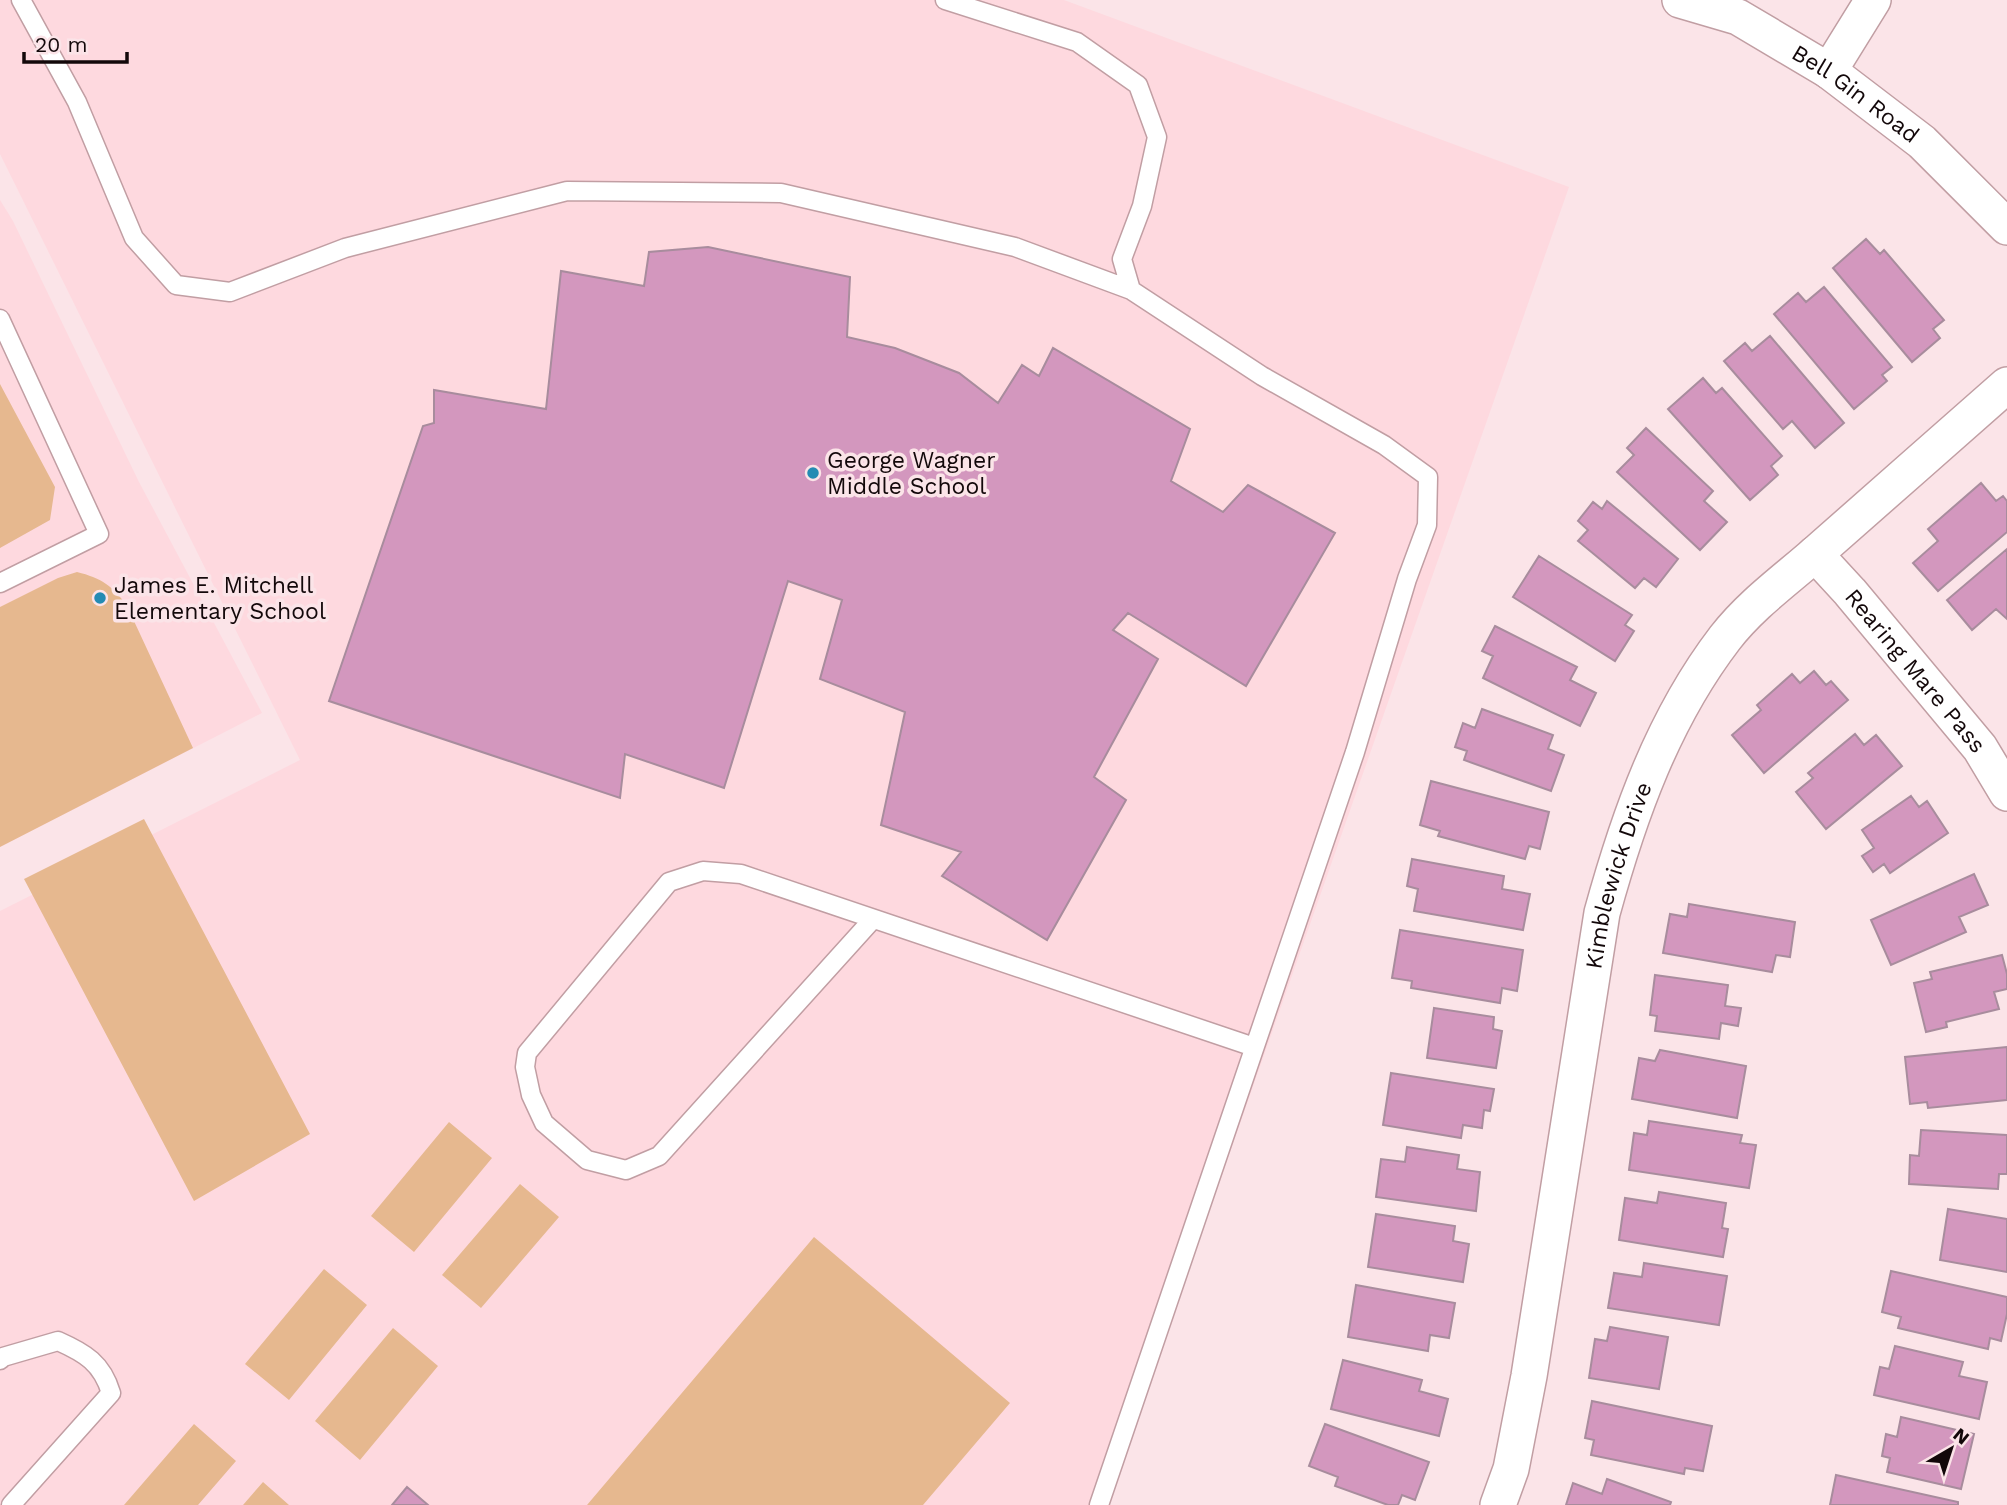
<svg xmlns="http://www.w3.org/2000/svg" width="2007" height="1505" viewBox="0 0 2007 1505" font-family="'Work Sans',sans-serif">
<rect width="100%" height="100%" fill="#fbe4e8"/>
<path fill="#fed9df" d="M 0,0 L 1064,0 L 1569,187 L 1106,1505 L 0,1505 L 0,911 L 300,760 L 0,154 Z
M 0,200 L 13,221 L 139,482 L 262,713 L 0,847 Z"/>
<path fill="#e6b88f" d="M 0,384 L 55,487 L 50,520 L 0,548 Z
M 77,572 C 101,578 113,586 127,606 L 193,748 L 0,847 L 0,607 L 58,578 Z
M 144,819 L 310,1134 L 194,1201 L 24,879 Z
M 449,1122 L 492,1158 L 414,1252 L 371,1216 Z
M 520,1184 L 559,1217 L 481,1308 L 442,1275 Z
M 814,1237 L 1010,1403 L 923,1505 L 587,1505 Z
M 324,1269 L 367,1305 L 289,1400 L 245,1364 Z
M 393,1328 L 438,1366 L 360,1460 L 315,1421 Z
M 194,1424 L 236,1461 L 198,1505 L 124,1505 Z
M 263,1482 L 289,1505 L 243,1505 Z"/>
<path fill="#d397be" stroke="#a88c9d" stroke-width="2" d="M 1866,239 L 1880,254 L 1884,250 L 1944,320 L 1933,329 L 1940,338 L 1912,362 L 1833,268 Z
M 708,247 L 850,277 L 847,337 L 895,348 L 959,373 L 998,403 L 1022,365 L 1039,376 L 1053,348 L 1190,429 L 1171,481 L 1223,512 L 1248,485 L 1335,533 L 1246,686 L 1128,613 L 1113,630 L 1158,659 L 1094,777 L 1126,800 L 1047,940 L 942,876 L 961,852 L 881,825 L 905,712 L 820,679 L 842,600 L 788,581 L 724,788 L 625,754 L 620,798 L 329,701 L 423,426 L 434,423 L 434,390 L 546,409 L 561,271 L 644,286 L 649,252 Z
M 1824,287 L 1892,367 L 1882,375 L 1887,381 L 1854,409 L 1774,314 L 1798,293 L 1806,302 Z
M 1770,336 L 1844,423 L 1815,448 L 1792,421 L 1783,429 L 1724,361 L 1745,343 L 1752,351 Z
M 1703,378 L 1716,393 L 1722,388 L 1782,456 L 1771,466 L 1778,475 L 1750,500 L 1668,409 Z
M 1646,428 L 1713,491 L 1704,501 L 1727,522 L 1700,550 L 1617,472 L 1634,455 L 1627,448 Z
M 1981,483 L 1996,501 L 2003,496 L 2007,501 L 2007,532 L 1938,591 L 1913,563 L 1938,541 L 1928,529 Z
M 1607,501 L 1678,559 L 1656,587 L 1644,578 L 1635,588 L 1578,541 L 1588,530 L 1578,521 L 1593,502 L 1602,509 Z
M 2007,549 L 2007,619 L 1996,609 L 1972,630 L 1947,600 Z
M 1539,556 L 1632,615 L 1625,625 L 1634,631 L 1615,661 L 1513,597 Z
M 1495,626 L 1577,667 L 1570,680 L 1596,693 L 1580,726 L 1483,678 L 1493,656 L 1482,651 Z
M 1814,671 L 1826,685 L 1831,681 L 1848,700 L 1764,773 L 1732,735 L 1761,710 L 1757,705 L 1792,674 L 1800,683 Z
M 1482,709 L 1553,735 L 1548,749 L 1564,755 L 1551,791 L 1464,760 L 1467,751 L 1455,747 L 1463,723 L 1475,728 Z
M 1855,734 L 1864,745 L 1876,735 L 1902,766 L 1826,829 L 1796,792 L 1813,778 L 1808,773 Z
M 1431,781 L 1549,812 L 1540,849 L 1529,846 L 1525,859 L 1438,836 L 1440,831 L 1420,825 Z
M 1911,796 L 1919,807 L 1927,801 L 1948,833 L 1890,873 L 1884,864 L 1873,872 L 1862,856 L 1874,848 L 1862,830 Z
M 1412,859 L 1504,876 L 1502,889 L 1530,894 L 1523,930 L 1414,911 L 1418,889 L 1407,886 Z
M 1974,874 L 1988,905 L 1959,917 L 1966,932 L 1891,965 L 1871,920 Z
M 1689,904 L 1795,922 L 1790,957 L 1776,955 L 1772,972 L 1663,953 L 1670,914 L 1687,917 Z
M 1400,930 L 1523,950 L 1517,991 L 1502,988 L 1500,1003 L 1411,988 L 1412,981 L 1392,978 Z
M 2002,955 L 2007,974 L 2007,989 L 1994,992 L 1999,1009 L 1946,1022 L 1947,1027 L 1926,1032 L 1914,983 L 1932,979 L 1930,972 Z
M 1655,975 L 1728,985 L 1725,1006 L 1741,1008 L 1738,1026 L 1721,1023 L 1719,1039 L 1655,1031 L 1657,1016 L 1650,1015 Z
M 1434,1008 L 1494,1017 L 1493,1029 L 1502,1031 L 1496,1068 L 1427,1058 Z
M 2007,1047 L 2007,1100 L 1928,1108 L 1927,1102 L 1910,1104 L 1905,1057 Z
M 1660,1050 L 1746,1066 L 1737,1118 L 1632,1099 L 1639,1058 L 1655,1061 Z
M 1391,1073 L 1494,1089 L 1490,1111 L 1484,1110 L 1482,1128 L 1463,1125 L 1461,1138 L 1383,1125 Z
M 1649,1121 L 1742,1135 L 1740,1143 L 1756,1145 L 1749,1188 L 1629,1170 L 1634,1133 L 1647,1135 Z
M 1921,1130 L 2007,1135 L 2007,1174 L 1999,1174 L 1998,1189 L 1909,1184 L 1910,1155 L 1919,1156 Z
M 1407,1147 L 1459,1155 L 1457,1169 L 1480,1172 L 1476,1211 L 1376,1197 L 1381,1159 L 1405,1162 Z
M 1659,1192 L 1726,1203 L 1722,1228 L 1728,1229 L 1723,1257 L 1619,1240 L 1625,1198 L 1657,1203 Z
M 1948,1209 L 2007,1219 L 2007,1272 L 1940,1260 Z
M 1376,1214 L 1455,1226 L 1453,1241 L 1469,1244 L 1463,1282 L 1368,1267 Z
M 1644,1263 L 1727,1276 L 1719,1325 L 1608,1308 L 1614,1273 L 1642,1277 Z
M 1891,1271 L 2007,1297 L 2007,1314 L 2001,1341 L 1990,1338 L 1988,1349 L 1898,1328 L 1901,1317 L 1882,1312 Z
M 1356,1285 L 1455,1303 L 1449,1338 L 1430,1335 L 1428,1351 L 1348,1337 Z
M 1610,1327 L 1668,1337 L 1659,1389 L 1589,1378 L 1595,1339 L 1607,1341 Z
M 1895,1346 L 1963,1362 L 1959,1376 L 1987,1382 L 1979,1419 L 1874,1395 L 1880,1367 L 1889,1369 Z
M 1343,1360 L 1422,1380 L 1419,1391 L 1448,1399 L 1439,1436 L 1331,1409 Z
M 1592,1401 L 1712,1426 L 1703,1471 L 1685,1468 L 1684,1474 L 1591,1455 L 1594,1440 L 1585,1438 Z
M 1901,1417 L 1974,1434 L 1961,1489 L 1887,1472 L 1890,1458 L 1882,1456 L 1886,1434 L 1897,1437 Z
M 1325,1424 L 1429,1462 L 1415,1500 L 1402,1495 L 1398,1505 L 1388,1505 L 1335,1486 L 1338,1477 L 1309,1466 Z
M 1836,1475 L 1958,1502 L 1958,1505 L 1830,1505 Z
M 1607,1479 L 1671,1502 L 1670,1505 L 1566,1505 L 1573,1483 L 1602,1494 Z
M 407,1487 L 428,1505 L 392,1505 Z"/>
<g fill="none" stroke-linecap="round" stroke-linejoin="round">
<g stroke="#c19ea3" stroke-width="21">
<path id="lane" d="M 21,0 L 77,102 L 134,238 L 176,285 L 230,292 L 345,248 L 567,191 L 781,193 L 1015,247 L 1131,290
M 945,0 L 1077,42 L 1138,85 L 1157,137 L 1142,206 L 1122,259 L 1131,290 L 1262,376 L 1384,445 L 1428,477 L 1427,525 L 1407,579 L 1355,752 L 1099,1505
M 0,319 L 99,534 L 0,583
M 873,919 L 659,1156 L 626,1170 L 587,1160 L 544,1123 L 531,1095 L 525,1067 L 527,1053 L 669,882 L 703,871 L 741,874 L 1254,1047
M 0,1360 L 3,1357 L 58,1341 C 85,1353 102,1363 111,1393 L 11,1505"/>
</g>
<g stroke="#c19ea3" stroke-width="38">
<g id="street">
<path id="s1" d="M 1680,0 L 1738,17 L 1829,71 L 1922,142 L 2007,227"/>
<path d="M 1829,71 L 1873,0"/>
<path id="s2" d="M 1815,554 L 1850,592 L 1980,748 L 2007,793"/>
<path id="s3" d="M 1498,1505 L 1511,1469 L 1529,1376 L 1602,913 C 1629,815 1663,719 1725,638 C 1753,602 1790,577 1823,547 C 1884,493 1946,439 2007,385"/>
</g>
</g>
<use href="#lane" stroke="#fff" stroke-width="18"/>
<use href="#street" stroke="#fff" stroke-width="35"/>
</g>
<g fill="#248bb3" stroke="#fbe4e8" stroke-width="2.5">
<circle cx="813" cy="473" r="7"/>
<circle cx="100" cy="598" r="7"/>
</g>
<g text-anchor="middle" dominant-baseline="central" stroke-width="7" stroke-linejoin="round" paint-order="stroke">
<g font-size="23" fill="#13080a" stroke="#fbe4e8">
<text stroke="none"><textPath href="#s1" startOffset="201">Bell Gin Road</textPath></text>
<text stroke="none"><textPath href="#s2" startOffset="154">Rearing Mare Pass</textPath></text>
<text stroke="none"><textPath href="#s3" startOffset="642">Kimblewick Drive</textPath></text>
</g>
<g font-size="23" fill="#13080a" stroke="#fbe4e8" text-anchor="start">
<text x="827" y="460">George Wagner<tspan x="827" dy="26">Middle School</tspan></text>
<text x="114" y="585">James E. Mitchell<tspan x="114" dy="26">Elementary School</tspan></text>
</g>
</g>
<g transform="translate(1951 1449) rotate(39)" stroke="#fbe4e8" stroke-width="5" paint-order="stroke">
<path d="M0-5L12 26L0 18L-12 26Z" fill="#13080a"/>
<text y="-10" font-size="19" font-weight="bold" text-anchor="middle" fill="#13080a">N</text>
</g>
<path d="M24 52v10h103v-10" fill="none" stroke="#13080a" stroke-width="3.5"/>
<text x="35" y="52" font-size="21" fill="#13080a" stroke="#fbe4e8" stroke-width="5" paint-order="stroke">20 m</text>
</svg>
